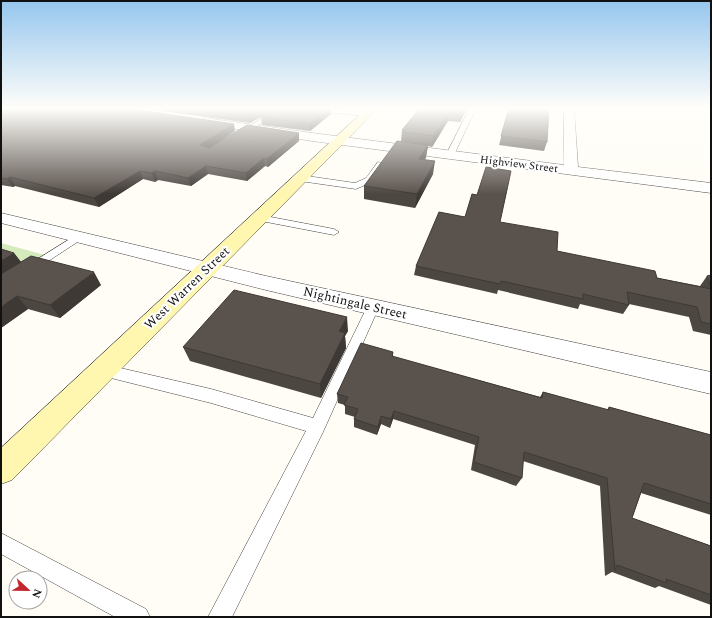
<svg xmlns="http://www.w3.org/2000/svg" width="712" height="618" viewBox="0 0 712 618" font-family="Spectral,serif">
<rect width="100%" height="100%" fill="#fffdf5"/>
<path fill="#d5ebbd" d="M 1,243 L 45,255 L 1,283 Z"/>
<g fill="none" stroke-linecap="round" stroke-linejoin="round">
<g stroke="#444" stroke-width="1">
<path id="service" d="M 278,108 L 285,108 L 253,128 L 248,127 Z
M 300,108 L 318,108 L 366,112 L 369,114 L 366,116 L 303,110 Z
M 470,108 L 476,108 L 454,155 L 447,157 L 446,155 Z
M 378,162 L 385,164 L 372,182 L 356,189 L 300,181 L 296,178 L 300,175 L 355,183 L 366,178 Z
M 260,215 L 334,229 L 339,232 L 334,235 L 256,220 L 255,218 Z
M 78,234 L 82,235 L 83,237 L 82,239 L 1,292 L 1,282 Z
M 373,303 L 378,304 L 379,307 L 323,432 L 232,617 L 208,617 L 306,431 L 211,403 L 103,376 L 98,374 L 95,370 L 98,366 L 103,364 L 211,389 L 313,418 L 367,307 L 368,304 Z
M 1,533 L 146,609 L 150,617 L 115,617 L 1,554 Z"/>
</g>
<g stroke="#444" stroke-width="1">
<path id="minor" d="M 564,108 L 574,108 L 578,167 L 711,183 L 711,193 L 312,141 L 205,124 L 199,121 L 205,118 L 312,133 L 564,165 Z
M 1,213 L 266,276 L 711,372 L 711,394 L 266,290 L 1,223 Z"/>
</g>
<g stroke="#333" stroke-width="1">
<path id="secondary" d="M 367,108 L 378,108 L 12,480 L 1,484 L 1,448 Z"/>
</g>
<use href="#service" fill="#fff" fill-rule="evenodd"/>
<use href="#minor" fill="#fff" fill-rule="evenodd"/>
<use href="#secondary" fill="#fff6b0" fill-rule="evenodd"/>
</g>
<path fill="#4d4742" d="M 1,108 L 235,131 L 213,146 L 299,133 L 299,141 L 268,167 L 265,166 L 247,181 L 208,174 L 191,186 L 158,180 L 155,182 L 143,179 L 99,207 L 15,186 L 13,187 L 1,185 Z
M 140,108 L 276,108 L 250,123 Z
M 277,108 L 339,108 L 331,108 L 331,114 L 310,131 L 262,125 L 261,117 Z
M 420,108 L 467,108 L 460,122 L 448,121 L 432,147 L 428,146 L 426,157 L 425,160 L 433,174 L 415,208 L 364,199 L 364,186 L 403,142 L 403,141 L 401,141 L 402,130 Z
M 509,108 L 547,142 L 544,151 L 499,145 Z
M 465,217 L 500,222 L 557,251 L 657,278 L 700,286 L 707,276 L 711,275 L 711,335 L 693,331 L 689,317 L 629,304 L 629,305 L 623,314 L 580,304 L 578,309 L 498,290 L 497,294 L 414,275 L 416,266 Z
M 14,253 L 21,262 L 101,285 L 60,318 L 28,309 L 1,328 Z
M 348,331 L 345,336 L 346,348 L 321,398 L 190,361 L 183,347 Z
M 393,352 L 393,357 L 540,397 L 543,392 L 607,410 L 609,407 L 711,435 L 711,515 L 641,493 L 632,518 L 711,546 L 711,605 L 659,586 L 655,588 L 612,572 L 605,576 L 600,486 L 523,461 L 522,478 L 516,486 L 471,470 L 475,445 L 393,419 L 390,428 L 381,424 L 377,435 L 354,427 L 354,419 L 355,417 L 345,414 L 345,405 L 338,403 L 337,394 Z"/>
<path fill="#3f3936" d="M 263,108 L 276,108 L 250,123 L 248,116 Z
M 330,108 L 331,108 L 331,114 L 310,131 L 310,124 Z
M 464,108 L 467,108 L 460,122 L 461,112 Z
M 450,111 L 448,121 L 432,147 L 434,136 Z
M 234,124 L 235,131 L 203,153 L 200,145 Z
M 299,133 L 299,141 L 268,167 L 267,159 Z
M 428,145 L 426,157 L 418,172 L 419,159 Z
M 264,158 L 265,166 L 247,181 L 246,173 Z
M 435,161 L 433,174 L 415,208 L 417,194 Z
M 206,166 L 208,174 L 191,186 L 188,178 Z
M 140,171 L 143,179 L 99,207 L 94,198 Z
M 155,171 L 158,180 L 155,182 L 152,173 Z
M 10,177 L 15,186 L 13,187 L 7,179 Z
M 14,253 L 24,266 L 1,280 L 1,261 Z
M 94,272 L 101,285 L 60,318 L 50,305 Z
M 17,296 L 28,309 L 1,328 L 1,307 Z
M 347,317 L 348,331 L 345,336 L 346,348 L 321,398 L 320,384 L 339,331 Z
M 394,411 L 393,419 L 390,428 L 391,419 Z
M 381,416 L 381,424 L 377,435 L 378,427 Z"/>
<path fill="#5a524d" stroke="#3f3936" d="M 1,108 L 124,108 L 234,124 L 200,145 L 209,148 L 247,125 L 299,133 L 267,159 L 264,158 L 246,173 L 206,166 L 188,178 L 155,171 L 152,173 L 140,171 L 94,198 L 10,177 L 7,179 L 1,178 Z
M 188,108 L 263,108 L 248,116 Z
M 277,108 L 330,108 L 310,124 L 261,117 Z
M 420,108 L 464,108 L 461,112 L 450,111 L 434,136 L 404,132 L 405,130 L 402,130 Z
M 509,108 L 549,108 L 547,142 L 501,136 Z
M 397,141 L 428,145 L 419,159 L 435,161 L 417,194 L 364,186 Z
M 486,167 L 511,171 L 500,222 L 558,232 L 557,251 L 655,271 L 657,278 L 711,289 L 711,324 L 701,322 L 697,307 L 627,292 L 629,305 L 583,294 L 583,299 L 501,281 L 500,284 L 416,266 L 439,212 L 465,217 L 472,194 L 477,195 Z
M 1,249 L 14,253 L 1,261 Z
M 31,256 L 94,272 L 50,305 L 17,296 L 1,307 L 1,274 Z
M 711,275 L 711,288 L 707,276 Z
M 234,290 L 347,317 L 339,331 L 345,333 L 320,384 L 183,347 Z
M 361,343 L 393,352 L 392,356 L 542,398 L 543,392 L 609,410 L 609,407 L 711,435 L 711,504 L 644,483 L 632,518 L 711,546 L 711,595 L 666,579 L 667,583 L 617,565 L 615,570 L 607,478 L 524,452 L 522,478 L 474,462 L 479,437 L 394,411 L 391,419 L 381,416 L 378,427 L 354,419 L 358,409 L 344,405 L 348,397 L 337,394 Z"/>
<linearGradient id="sky" x2="0" y2="1"><stop stop-color="#95c6ee"/><stop offset="0.56" stop-color="#fffefa"/><stop offset="1" stop-color="#fffefa" stop-opacity="0"/></linearGradient>
<rect width="712" height="194" fill="url(#sky)"/>
<g text-anchor="middle" dominant-baseline="central" stroke-width="4" stroke-linejoin="round" paint-order="stroke">
<g font-size="11" fill="#111" stroke="#fff">
<text transform="translate(519 164) rotate(7)">Highview Street</text>
</g>
<g font-size="13" fill="#111" stroke="#fff">
<text transform="translate(187 288) rotate(-44)">West Warren Street</text>
<text transform="translate(355 303) rotate(13)">Nightingale Street</text>
</g>
</g>
<rect width="712" height="618" fill="none" stroke="#111111" stroke-width="4"/>
<g transform="translate(28 590) rotate(112)"><circle r="19" fill="#ffffff" stroke="#a0a0a0"/>
<path d="M0-3L7 15L0 10L-7 15Z" fill="#c4262e"/>
<text y="-6" font-size="11" font-weight="bold" text-anchor="middle" fill="#111111">N</text>
</g>
</svg>
